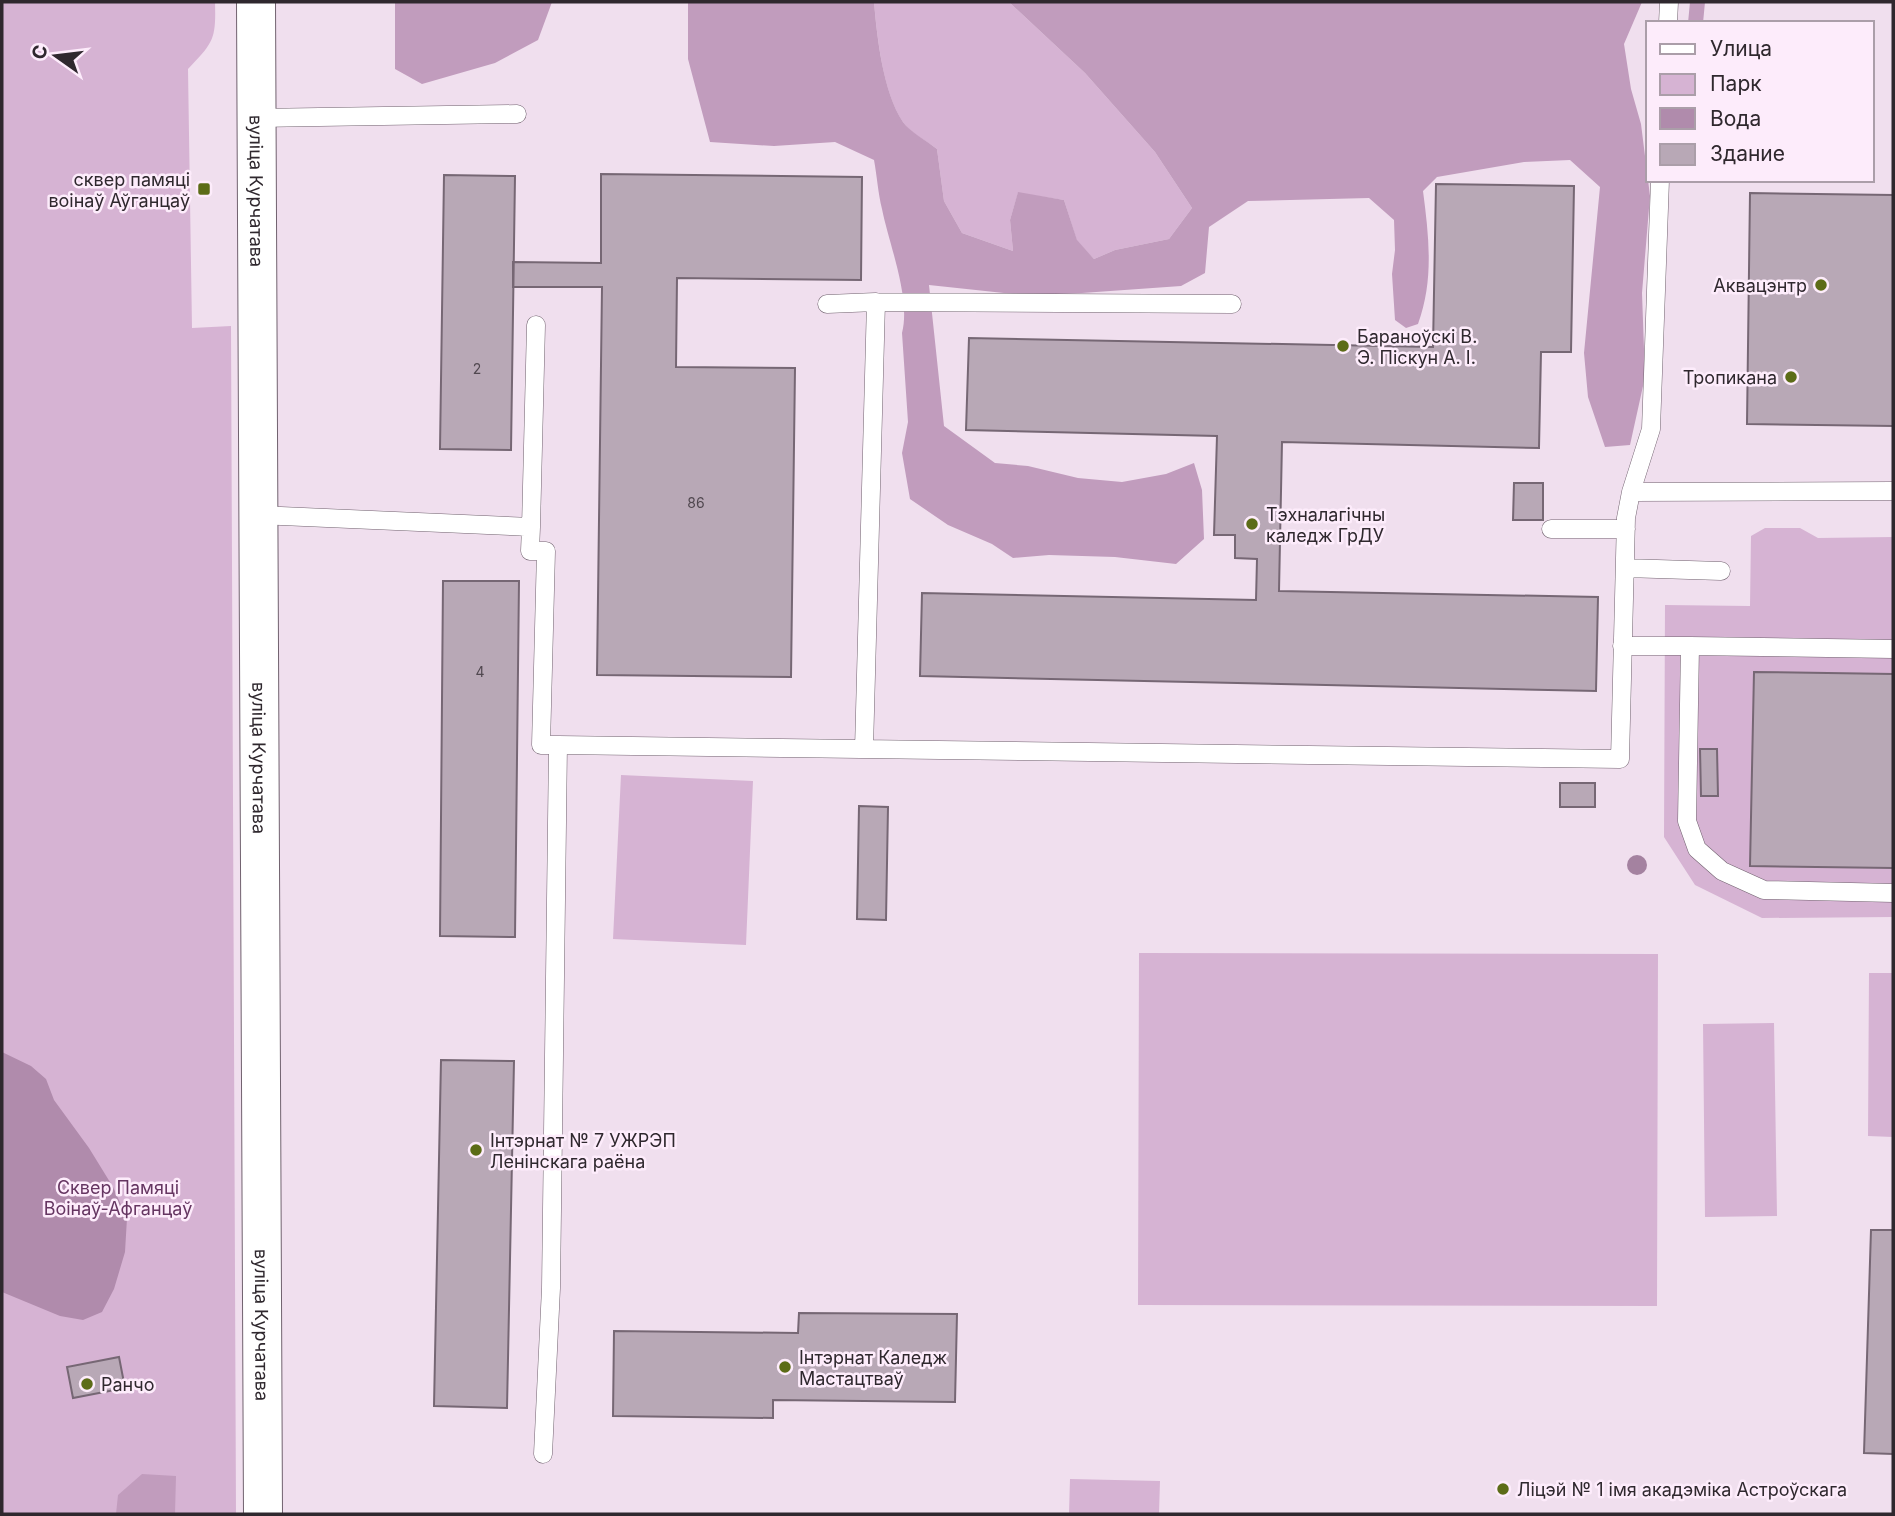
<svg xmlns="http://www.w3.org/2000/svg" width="1895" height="1516" viewBox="0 0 1895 1516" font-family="Inter,sans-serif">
<rect width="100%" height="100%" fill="#f0dfee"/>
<path fill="#d6b3d3" d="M 2,2 L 215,2 C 216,39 214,42 188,69 L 192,328 L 231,326 L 236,1514 L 2,1514 Z
M 874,2 L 1009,2 L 1085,73 L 1155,152 L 1192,208 L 1169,239 L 1115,250 L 1094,259 L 1077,241 L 1064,200 L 1018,193 L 1010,220 L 1013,251 L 962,233 L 944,201 L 937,149 C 927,141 910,133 903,122 C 883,93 877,36 874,2 Z
M 1765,528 L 1800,528 L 1818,538 L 1893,537 L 1893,917 L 1762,918 L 1695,885 L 1664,837 L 1665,605 L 1750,606 L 1751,536 Z
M 621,775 L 753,781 L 746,945 L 613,939 Z
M 1139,953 L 1658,954 L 1657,1306 L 1138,1305 Z
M 1869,973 L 1893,973 L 1893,1137 L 1868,1136 Z
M 1774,1023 L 1777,1216 L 1705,1217 L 1703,1024 Z
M 1070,1479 L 1160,1481 L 1159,1514 L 1069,1514 Z"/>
<path fill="#c19cbd" d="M 395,2 L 552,2 L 538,40 L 495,63 L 422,84 L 395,69 Z
M 688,2 L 874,2 C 877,37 883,92 903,122 C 910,132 927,141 937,149 L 944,201 L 962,233 L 1013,251 L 1010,220 L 1018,192 L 1064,200 L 1077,240 L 1094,259 L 1115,250 L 1169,239 L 1192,208 L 1155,152 L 1085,73 L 1009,2 L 1642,2 L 1624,44 L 1631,89 L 1641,124 L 1650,196 L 1642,293 L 1645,377 L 1630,445 L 1605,447 L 1588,397 L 1584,353 L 1600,187 L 1570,160 L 1524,162 L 1437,177 L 1423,191 C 1429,237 1434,280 1418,324 L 1406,328 L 1395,320 L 1392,274 L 1395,250 L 1394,220 L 1369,198 L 1248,201 L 1209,227 L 1205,273 L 1181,286 L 1082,293 L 1023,295 L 929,285 L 944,426 L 995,463 L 1028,466 L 1078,478 L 1122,482 L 1166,474 L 1194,463 L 1202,490 L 1204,539 L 1176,564 L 1115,557 L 1049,555 L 1013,558 L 992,544 L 948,525 L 910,499 L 902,453 L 908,422 L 902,333 C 911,298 889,244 882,209 C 878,193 877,176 874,160 L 835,142 L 774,146 L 710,142 L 688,59 Z
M 1690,2 L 1705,2 L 1703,23 L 1688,23 Z
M 142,1474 L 176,1476 L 175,1514 L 116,1514 L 118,1495 Z"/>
<path fill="#b08bac" d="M 2,1052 L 31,1066 L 46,1079 L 54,1100 L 89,1148 L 113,1187 L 127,1218 L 125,1252 L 114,1289 L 102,1312 L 83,1320 L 60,1316 L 2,1292 Z"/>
<path fill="#b8a8b6" stroke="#766774" stroke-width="2" d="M 601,174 L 862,177 L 861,280 L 677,278 L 676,367 L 795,368 L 791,677 L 597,675 L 602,287 L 513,287 L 513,262 L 601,263 Z
M 444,175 L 515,176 L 511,450 L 440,449 Z
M 1436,184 L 1574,186 L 1571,352 L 1541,352 L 1539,448 L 1282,442 L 1279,591 L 1598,597 L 1596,691 L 920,676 L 922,593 L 1256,600 L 1257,559 L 1235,558 L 1235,535 L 1214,535 L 1217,436 L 966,430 L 969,338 L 1433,347 Z
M 1750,193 L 1893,195 L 1893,426 L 1747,424 Z
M 1514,483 L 1543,483 L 1543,520 L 1513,520 Z
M 443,581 L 519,581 L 515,937 L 440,936 Z
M 1754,672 L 1893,674 L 1893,868 L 1750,866 Z
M 1700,749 L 1717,749 L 1718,796 L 1701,796 Z
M 1560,783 L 1595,783 L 1595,807 L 1560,807 Z
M 859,806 L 888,807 L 886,920 L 857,919 Z
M 441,1060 L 514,1061 L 507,1408 L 434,1406 Z
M 1871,1230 L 1893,1230 L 1893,1454 L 1864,1453 Z
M 799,1313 L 957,1314 L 955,1402 L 773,1400 L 773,1418 L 613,1416 L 614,1331 L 798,1333 Z
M 119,1357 L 125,1388 L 73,1398 L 67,1367 Z"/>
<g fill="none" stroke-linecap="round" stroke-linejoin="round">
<g stroke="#71626f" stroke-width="19">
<path id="lane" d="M 1668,23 L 1669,2
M 256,118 L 517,114
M 876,302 L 1232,304
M 827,304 L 876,302 L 864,749
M 1631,492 L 1893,491
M 258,515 L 531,527 L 536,325
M 531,527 L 530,551 L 546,551 L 541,745 L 558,745
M 1551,529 L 1626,529
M 1625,568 L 1721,571
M 1622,646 L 1690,646
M 1893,649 L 1690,646 L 1687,821 L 1697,849 L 1722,871 L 1764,890 L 1893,893
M 543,1454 L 551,1288 L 558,745 L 1620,759 L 1626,518 L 1631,492 L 1651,429 L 1660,180"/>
</g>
<g stroke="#71626f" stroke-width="40">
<g id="secondary">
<path id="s1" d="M 256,2 L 263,1514"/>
</g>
</g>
<use href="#lane" stroke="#fff" stroke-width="18"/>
<use href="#secondary" stroke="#fff" stroke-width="38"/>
</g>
<circle fill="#a482a0" cx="1637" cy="865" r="10"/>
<g fill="#5c6c17" stroke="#fdecfb" stroke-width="2.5">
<rect x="197" y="182" width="14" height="14" rx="3.5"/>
<circle cx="1821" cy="285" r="7"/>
<circle cx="1343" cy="346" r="7"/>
<circle cx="1791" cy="377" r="7"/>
<circle cx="1252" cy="524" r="7"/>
<circle cx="476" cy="1150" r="7"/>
<circle cx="785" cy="1367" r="7"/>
<circle cx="87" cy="1384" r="7"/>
<circle cx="1503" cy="1489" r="7"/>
</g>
<g text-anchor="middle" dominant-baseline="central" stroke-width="5" stroke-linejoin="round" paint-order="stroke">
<g font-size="14" fill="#514850">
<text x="477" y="368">2</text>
<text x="696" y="502">86</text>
<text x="480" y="671">4</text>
</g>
<g font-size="18" fill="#2f282e" stroke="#fdecfb" text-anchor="start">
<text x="190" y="179" text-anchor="end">сквер памяці<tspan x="190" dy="21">воінаў Аўганцаў</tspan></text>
<text x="1807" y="285" text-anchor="end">Аквацэнтр</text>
<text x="1357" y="336">Бараноўскі В.<tspan x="1357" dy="21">Э. Піскун А. І.</tspan></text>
<text x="1777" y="377" text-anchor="end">Тропикана</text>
<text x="1266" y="514">Тэхналагічны<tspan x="1266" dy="21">каледж ГрДУ</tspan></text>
<text x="490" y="1140">Інтэрнат № 7 УЖРЭП<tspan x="490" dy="21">Ленінскага раёна</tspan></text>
<text x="799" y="1357">Інтэрнат Каледж<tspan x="799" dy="21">Мастацтваў</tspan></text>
<text x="101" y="1384">Ранчо</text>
<text x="1517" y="1489">Ліцэй № 1 імя акадэміка Астроўскага</text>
</g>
<g font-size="18" fill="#2f282e" stroke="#fdecfb">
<text stroke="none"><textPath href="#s1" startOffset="189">вуліца Курчатава</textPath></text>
<text stroke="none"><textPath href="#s1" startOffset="756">вуліца Курчатава</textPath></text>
<text stroke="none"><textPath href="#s1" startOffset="1323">вуліца Курчатава</textPath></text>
</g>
<g font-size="18" fill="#653561" stroke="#fdecfb">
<text x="118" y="1187">Сквер Памяці<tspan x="118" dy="21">Воінаў-Афганцаў</tspan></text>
</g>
</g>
<rect width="1895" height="1516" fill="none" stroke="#2f282e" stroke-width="7"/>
<rect x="1646" y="21" width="228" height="161" fill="#fdecfb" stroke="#ab9ea9" stroke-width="2"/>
<rect x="1660" y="44" width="35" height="10" fill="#ffffff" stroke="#ab9ea9" stroke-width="2"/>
<text x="1710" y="56" font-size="21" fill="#2f282e">Улица</text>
<rect x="1660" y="74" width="35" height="21" fill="#d6b3d3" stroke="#ab9ea9" stroke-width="2"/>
<text x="1710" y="91" font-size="21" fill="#2f282e">Парк</text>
<rect x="1660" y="108" width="35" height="21" fill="#b08bac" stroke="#ab9ea9" stroke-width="2"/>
<text x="1710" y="126" font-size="21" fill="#2f282e">Вода</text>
<rect x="1660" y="144" width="35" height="21" fill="#b8a8b6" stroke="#ab9ea9" stroke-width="2"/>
<text x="1710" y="161" font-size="21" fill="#2f282e">Здание</text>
<g transform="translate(56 56) rotate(284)" stroke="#fdecfb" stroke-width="5" paint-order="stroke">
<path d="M0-5L12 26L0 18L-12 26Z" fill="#2f282e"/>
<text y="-10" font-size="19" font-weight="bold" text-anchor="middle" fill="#2f282e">С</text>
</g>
</svg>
